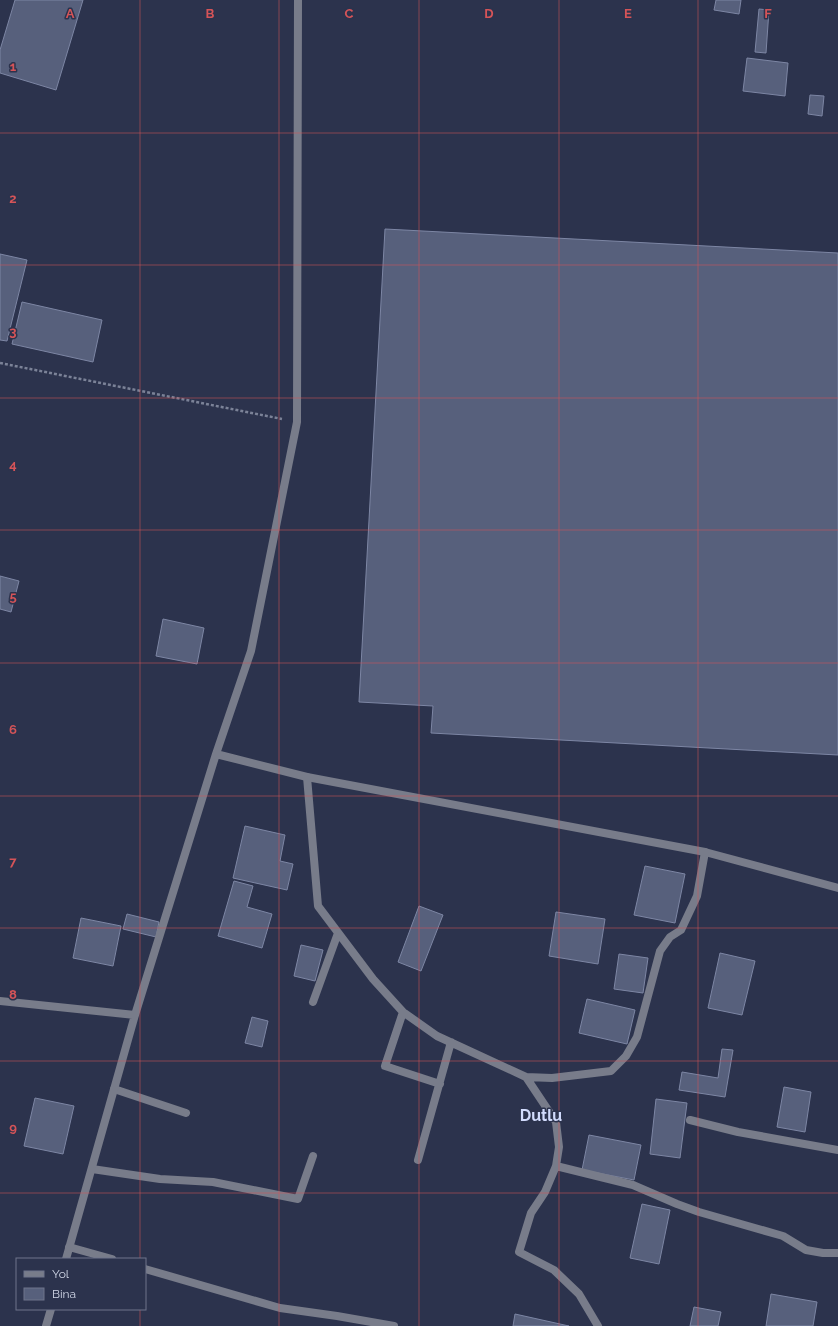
<svg xmlns="http://www.w3.org/2000/svg" width="838" height="1326" viewBox="0 0 838 1326" font-family="Raleway,sans-serif">
<rect width="100%" height="100%" fill="#2c334d"/>
<path fill="#57607c" stroke="#7d86a4" d="M 15,0 L 83,0 L 56,90 L 0,73 L 0,50 Z
M 716,0 L 741,0 L 739,14 L 714,10 Z
M 759,9 L 769,10 L 766,53 L 755,52 Z
M 747,58 L 788,63 L 785,96 L 743,91 Z
M 810,95 L 824,96 L 822,116 L 808,114 Z
M 385,229 L 838,253 L 838,755 L 431,733 L 433,706 L 359,702 Z
M 0,254 L 27,260 L 7,341 L 0,340 Z
M 22,302 L 102,320 L 93,362 L 12,344 Z
M 0,576 L 19,581 L 11,612 L 0,609 Z
M 163,619 L 204,628 L 197,664 L 156,656 Z
M 245,826 L 285,835 L 280,861 L 293,864 L 287,890 L 233,878 Z
M 645,866 L 685,874 L 675,923 L 634,915 Z
M 234,881 L 253,886 L 247,907 L 272,914 L 262,948 L 218,936 Z
M 419,906 L 443,915 L 421,971 L 398,962 Z
M 556,912 L 605,919 L 598,964 L 549,956 Z
M 127,914 L 159,922 L 156,937 L 123,929 Z
M 81,918 L 121,926 L 113,966 L 73,958 Z
M 301,945 L 323,950 L 315,981 L 294,976 Z
M 720,953 L 755,961 L 742,1015 L 708,1008 Z
M 619,954 L 648,958 L 643,993 L 614,989 Z
M 587,999 L 635,1010 L 627,1044 L 579,1033 Z
M 252,1017 L 268,1021 L 262,1047 L 245,1043 Z
M 722,1049 L 733,1050 L 725,1097 L 679,1090 L 682,1072 L 718,1078 Z
M 784,1087 L 811,1092 L 805,1132 L 777,1127 Z
M 35,1098 L 74,1106 L 63,1154 L 24,1146 Z
M 656,1099 L 687,1103 L 680,1158 L 650,1154 Z
M 589,1135 L 641,1145 L 634,1180 L 582,1170 Z
M 642,1204 L 670,1210 L 659,1264 L 630,1258 Z
M 771,1294 L 817,1302 L 813,1326 L 766,1326 Z
M 694,1307 L 721,1312 L 718,1326 L 690,1326 Z
M 515,1314 L 569,1326 L 513,1326 Z"/>
<g fill="none" stroke-linecap="round" stroke-linejoin="round">
<path stroke="#7b8297" stroke-width="2.5" stroke-dasharray="3 2" stroke-linecap="butt" d="M 0,363 L 282,419"/>
<path stroke="#787c8a" stroke-width="8" d="M 307,777 L 318,906 L 373,979 L 403,1012 L 437,1036 L 526,1077 L 552,1078 L 611,1071 L 626,1056 L 637,1037 L 660,951 L 670,937 L 681,930 L 697,896 L 705,852
M 313,1002 L 338,933
M 403,1012 L 385,1066 L 440,1084
M 526,1077 L 556,1122 L 559,1147 L 556,1166 L 545,1192 L 531,1213 L 519,1252 L 554,1270 L 579,1294 L 598,1326
M 114,1089 L 186,1113
M 690,1120 L 738,1132 L 838,1150
M 418,1160 L 451,1042
M 556,1166 L 633,1185 L 677,1204 L 699,1212 L 783,1236 L 806,1250 L 823,1253 L 838,1253
M 92,1169 L 160,1179 L 213,1182 L 298,1199 L 313,1156"/>
<path stroke="#787c8a" stroke-width="8" d="M 216,754 L 307,777 L 705,852 L 838,888
M 0,1001 L 135,1015
M 69,1247 L 112,1259
M 66,1259 L 135,1015 L 216,754 L 251,651 L 297,422 L 298,0
M 145,1269 L 280,1308 L 337,1316 L 394,1326
M 46,1326 L 51,1309"/>
</g>
<path fill="none" stroke="#d55458" stroke-width="1" stroke-opacity="0.55" d="M 140,0 L 140,1259M 279,0 L 279,1326M 419,0 L 419,1326M 559,0 L 559,1326M 698,0 L 698,1326M 0,133 L 838,133M 0,265 L 838,265M 0,398 L 838,398M 0,530 L 838,530M 0,663 L 838,663M 0,796 L 838,796M 0,928 L 838,928M 0,1061 L 838,1061M 0,1193 L 838,1193M 140,1309 L 140,1326"/>
<g text-anchor="middle" dominant-baseline="central" stroke-width="3" stroke-linejoin="round" paint-order="stroke">
<g font-size="16" font-weight="bold" fill="#d2dcfd" stroke="#2c334d">
<text x="541" y="1115">Dutlu</text>
</g>
</g>
<g font-size="13" text-anchor="middle" font-weight="bold" fill="#d55458" stroke="#2c334d" stroke-width="3" stroke-linejoin="round" paint-order="stroke">
<text x="70" y="18">A</text>
<text x="210" y="18">B</text>
<text x="349" y="18">C</text>
<text x="489" y="18">D</text>
<text x="628" y="18">E</text>
<text x="768" y="18">F</text>
<text x="13" y="71">1</text>
<text x="13" y="203">2</text>
<text x="13" y="336">3</text>
<text x="13" y="469">4</text>
<text x="13" y="601">5</text>
<text x="13" y="734">6</text>
<text x="13" y="866">7</text>
<text x="13" y="999">8</text>
<text x="13" y="1132">9</text>
</g>
<rect x="16" y="1258" width="130" height="52" fill="#2c334d" stroke="#6e758b"/>
<rect x="24" y="1271" width="20" height="6" fill="#787c8a" stroke="#6e758b"/>
<text x="52" y="1278" font-size="12" fill="#d1d7e7">Yol</text>
<rect x="24" y="1288" width="20" height="12" fill="#57607c" stroke="#6e758b"/>
<text x="52" y="1298" font-size="12" fill="#d1d7e7">Bina</text>
</svg>
